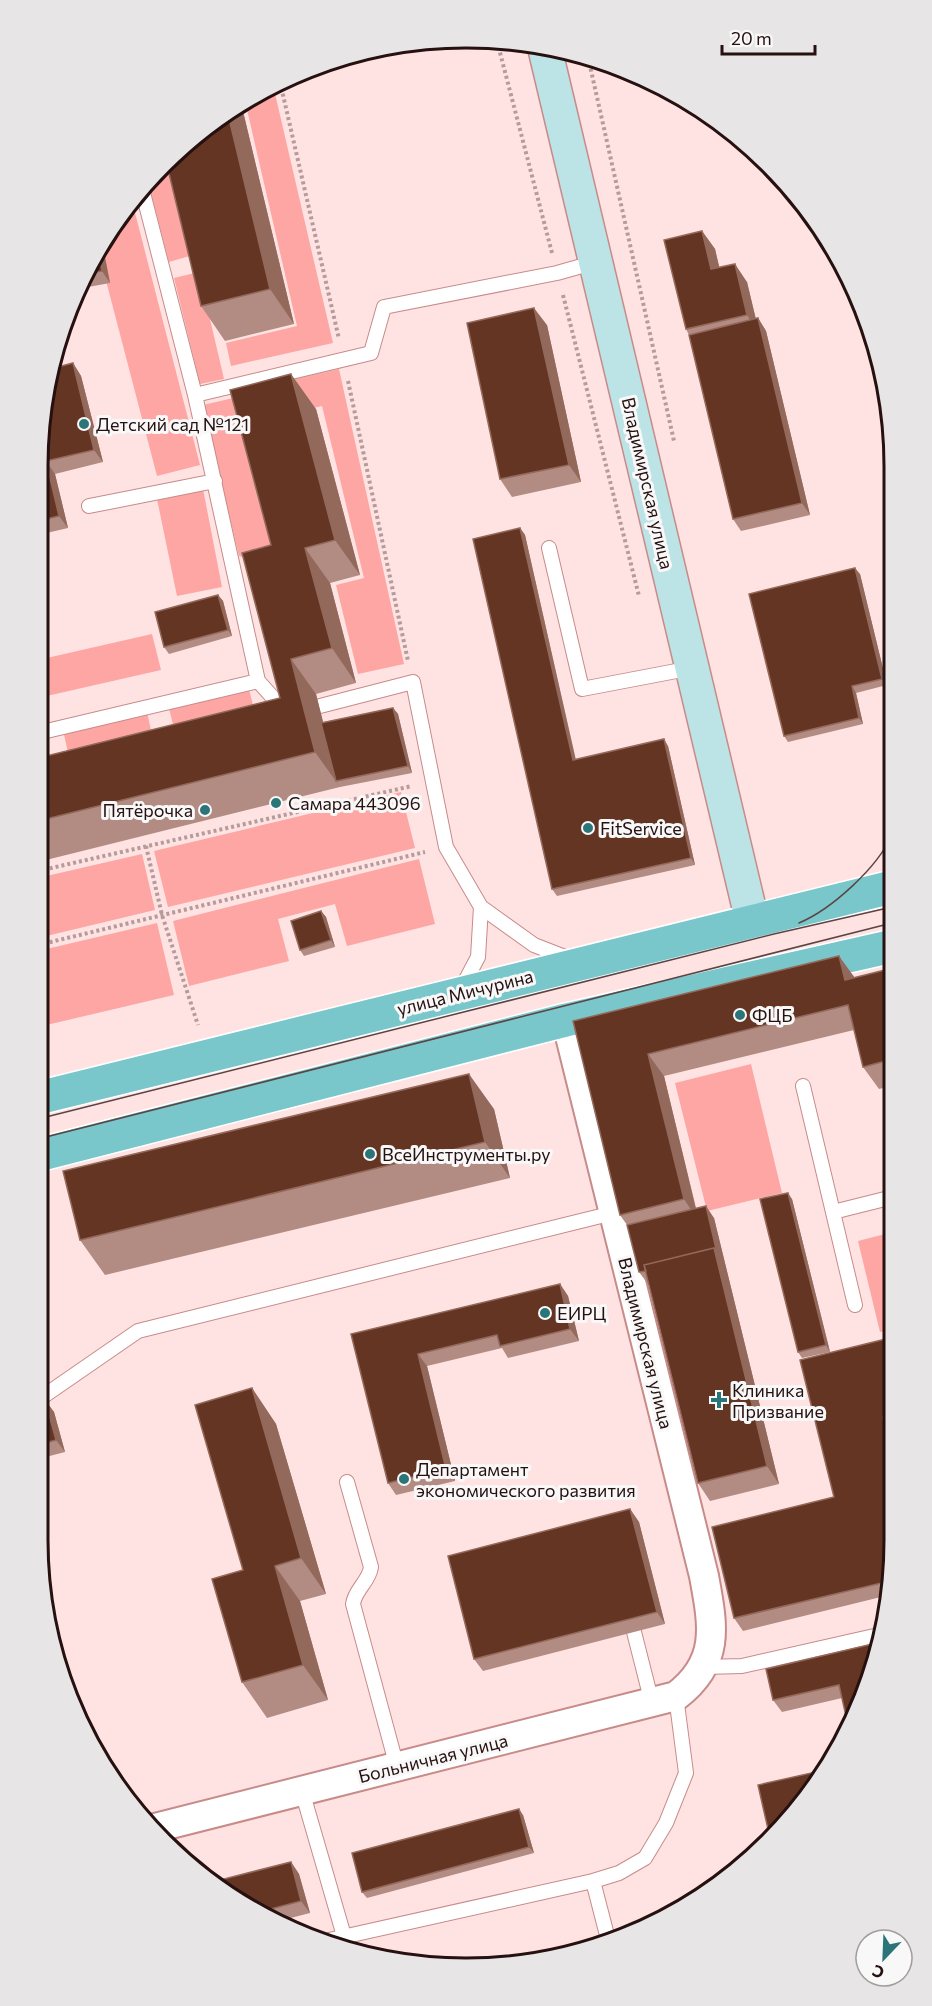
<svg xmlns="http://www.w3.org/2000/svg" width="932" height="2006" viewBox="0 0 932 2006" font-family="Commissioner,sans-serif">
<rect width="100%" height="100%" fill="#fee3e2"/>
<path fill="#fda6a4" d="M 273,85 L 333,343 L 231,366 L 226,343 L 297,326 L 245,101 Z
M 173,154 L 200,253 L 169,262 L 148,181 Z
M 132,201 L 200,465 L 157,476 L 98,250 L 110,228 Z
M 199,272 L 224,379 L 200,384 L 174,278 Z
M 339,369 L 404,664 L 358,674 L 336,585 L 364,578 L 322,406 L 254,422 L 246,391 Z
M 242,396 L 287,571 L 239,556 L 203,405 Z
M 203,489 L 222,587 L 177,596 L 157,499 Z
M 152,634 L 161,670 L 38,698 L 38,660 Z
M 248,685 L 259,730 L 179,749 L 168,704 Z
M 147,712 L 156,753 L 72,771 L 63,730 Z
M 401,792 L 415,848 L 168,907 L 154,851 Z
M 142,854 L 155,910 L 38,938 L 38,878 Z
M 419,859 L 435,924 L 347,946 L 335,904 L 278,919 L 289,961 L 189,986 L 173,921 Z
M 157,923 L 174,995 L 38,1027 L 38,951 Z
M 751,1064 L 782,1193 L 707,1211 L 675,1083 Z
M 893,1232 L 894,1329 L 880,1332 L 858,1241 Z"/>
<g fill="none" stroke-linecap="round" stroke-linejoin="round">
<g stroke="#c78b89" stroke-width="16">
<path id="lane" d="M 142,189 L 195,395 L 258,681 L 276,701 L 292,708
M 195,395 L 371,353 L 384,307 L 557,273 L 596,262
M 89,506 L 215,481
M 549,548 L 582,689 L 692,668
M 320,706 L 413,682 L 446,847 L 481,907 L 534,945 L 570,959
M 38,733 L 258,681
M 460,991 L 478,957 L 481,907
M 803,1086 L 855,1305
M 833,1212 L 893,1197
M 38,1400 L 138,1331 L 613,1213
M 347,1482 L 371,1567 C 369,1582 355,1589 353,1604 L 397,1767
M 634,1632 L 652,1703
M 703,1667 L 742,1666 L 883,1634
M 302,1791 L 344,1936
M 593,1881 L 609,1943
M 329,1940 L 593,1881 L 619,1873 L 645,1858 L 666,1823 L 686,1773 L 676,1696"/>
</g>
<g stroke="#c78b89" stroke-width="32">
<path id="street" d="M 151,1829 L 676,1696 C 721,1662 713,1625 704,1576 L 566,1020"/>
</g>
<g stroke="#c78b89" stroke-width="36">
<path id="secondary" d="M 544,45 L 752,920"/>
</g>
<g stroke="#fff" stroke-width="36">
<path id="primary" d="M 38,1098 L 892,887
M 38,1155 L 566,1020 L 893,946"/>
</g>
<path stroke="#b59b9b" stroke-width="4" stroke-dasharray="3 3" stroke-linecap="butt" d="M 497,41 L 552,253
M 588,57 L 674,441
M 280,82 L 339,339
M 563,295 L 639,596
M 348,381 L 408,661
M 146,846 L 162,915 L 198,1025
M 38,871 L 412,786
M 38,945 L 425,852"/>
<use href="#lane" stroke="#fff" stroke-width="14"/>
<use href="#street" stroke="#fff" stroke-width="28"/>
<use href="#secondary" stroke="#bce3e5" stroke-width="33"/>
<use href="#primary" stroke="#7ac7cb" stroke-width="33"/>
<path stroke="#5c4444" stroke-width="1.5" d="M 799,923 C 832,909 877,868 892,835
M 38,1119 L 774,934 L 892,907
M 38,1139 L 892,923"/>
</g>
<path fill="#b28c82" d="M 241,103 L 294,324 L 225,341 L 201,306 L 228,110 Z
M 702,231 L 715,249 L 719,267 L 747,282 L 756,319 L 758,318 L 766,331 L 810,515 L 741,531 L 733,519 L 689,335 L 686,329 Z
M 102,242 L 110,283 L 77,289 Z
M 547,325 L 581,482 L 512,497 L 500,479 Z
M 73,363 L 81,376 L 103,462 L 55,474 L 68,528 L 38,535 L 38,466 Z
M 316,409 L 360,575 L 330,583 L 356,683 L 316,694 L 323,722 L 393,708 L 398,714 L 412,773 L 340,787 L 38,862 L 38,758 L 280,698 L 271,545 Z
M 520,528 L 525,535 L 576,760 L 668,746 L 695,865 L 557,896 L 552,889 Z
M 860,574 L 887,685 L 856,693 L 863,724 L 788,742 L 784,736 Z
M 218,595 L 223,601 L 232,636 L 169,654 L 164,647 Z
M 321,911 L 326,917 L 335,947 L 304,956 L 300,950 Z
M 893,968 L 893,1089 L 892,1086 L 879,1089 L 863,1067 L 854,1030 L 664,1076 L 696,1208 L 714,1218 L 779,1484 L 710,1501 L 698,1483 L 649,1284 L 648,1284 L 639,1272 L 627,1225 L 620,1215 L 573,1021 L 854,978 Z
M 494,1109 L 510,1178 L 105,1275 L 80,1240 Z
M 792,1199 L 830,1352 L 802,1358 L 798,1352 Z
M 560,1284 L 568,1296 L 579,1341 L 508,1358 L 502,1348 L 427,1366 L 455,1481 L 396,1495 L 388,1483 L 351,1334 Z
M 894,1337 L 894,1428 L 891,1429 L 894,1440 L 894,1540 L 889,1595 L 743,1631 L 734,1618 L 834,1497 Z
M 252,1388 L 276,1424 L 326,1594 L 300,1601 L 328,1700 L 267,1718 L 242,1682 L 243,1570 Z
M 45,1400 L 54,1412 L 65,1452 L 38,1459 L 38,1402 Z
M 630,1509 L 639,1522 L 665,1624 L 483,1671 L 474,1659 Z
M 881,1642 L 842,1698 L 782,1712 L 773,1700 Z
M 523,1815 L 534,1853 L 367,1898 L 362,1892 Z
M 291,1862 L 299,1874 L 310,1913 L 279,1921 L 252,1911 Z"/>
<path fill="#93695c" d="M 241,103 L 294,324 L 270,289 L 227,110 Z
M 702,231 L 715,249 L 724,287 L 711,269 Z
M 102,242 L 110,283 L 102,271 L 98,251 Z
M 735,264 L 747,282 L 759,333 L 747,315 Z
M 534,308 L 547,325 L 581,482 L 569,465 Z
M 758,318 L 766,331 L 810,515 L 802,503 Z
M 73,363 L 81,376 L 103,462 L 94,450 Z
M 291,374 L 316,409 L 360,575 L 335,540 Z
M 46,461 L 55,474 L 68,528 L 59,516 Z
M 520,528 L 525,535 L 577,766 L 573,760 Z
M 305,548 L 330,583 L 356,683 L 332,648 Z
M 855,568 L 860,574 L 887,685 L 882,679 Z
M 218,595 L 223,601 L 232,636 L 228,630 Z
M 291,659 L 316,694 L 338,781 L 336,781 L 340,787 L 315,752 Z
M 852,686 L 856,693 L 863,724 L 859,718 Z
M 393,708 L 398,714 L 412,773 L 408,766 Z
M 664,739 L 668,746 L 695,865 L 691,858 Z
M 321,911 L 326,917 L 335,947 L 331,940 Z
M 839,956 L 855,978 L 845,980 Z
M 648,1054 L 664,1076 L 699,1222 L 684,1199 Z
M 469,1074 L 494,1109 L 510,1178 L 485,1142 Z
M 788,1193 L 792,1199 L 830,1352 L 826,1345 Z
M 706,1206 L 714,1218 L 779,1484 L 767,1466 L 714,1248 Z
M 560,1284 L 568,1296 L 579,1341 L 570,1329 Z
M 418,1354 L 427,1366 L 455,1481 L 446,1469 Z
M 252,1388 L 276,1424 L 326,1594 L 301,1558 Z
M 45,1400 L 54,1412 L 65,1452 L 56,1440 Z
M 883,1417 L 891,1429 L 894,1440 L 894,1463 Z
M 630,1509 L 639,1522 L 665,1624 L 657,1612 Z
M 275,1566 L 300,1601 L 328,1700 L 303,1665 Z
M 519,1809 L 523,1815 L 534,1853 L 529,1847 Z
M 291,1862 L 299,1874 L 310,1913 L 301,1901 Z"/>
<path fill="#653523" stroke="#93695c" stroke-width="1.5" d="M 227,110 L 270,289 L 201,306 L 166,161 Z
M 702,231 L 711,269 L 735,264 L 747,315 L 686,329 L 664,240 Z
M 98,251 L 102,271 L 85,274 Z
M 534,308 L 569,465 L 500,479 L 467,323 Z
M 758,318 L 802,503 L 733,519 L 689,335 Z
M 73,363 L 94,450 L 46,461 L 59,516 L 38,521 L 38,466 L 46,382 L 50,369 Z
M 291,374 L 335,540 L 305,548 L 332,648 L 291,659 L 315,752 L 38,821 L 38,758 L 280,698 L 242,553 L 271,545 L 230,390 Z
M 520,528 L 573,760 L 664,739 L 691,858 L 552,889 L 473,539 Z
M 855,568 L 882,679 L 852,686 L 859,718 L 784,736 L 749,594 Z
M 218,595 L 228,630 L 164,647 L 155,612 Z
M 393,708 L 408,766 L 336,781 L 321,723 Z
M 321,911 L 331,940 L 300,950 L 291,921 Z
M 839,956 L 845,980 L 893,968 L 893,1059 L 863,1067 L 848,1005 L 648,1054 L 684,1199 L 620,1215 L 573,1021 Z
M 893,1062 L 893,1089 L 887,1064 Z
M 469,1074 L 485,1142 L 80,1240 L 63,1171 Z
M 788,1193 L 826,1345 L 798,1352 L 760,1199 Z
M 706,1206 L 717,1253 L 714,1248 L 644,1265 L 646,1271 L 639,1272 L 627,1225 Z
M 714,1248 L 767,1466 L 698,1483 L 644,1265 Z
M 560,1284 L 570,1329 L 500,1346 L 497,1335 L 418,1354 L 446,1469 L 388,1483 L 351,1334 Z
M 894,1337 L 894,1414 L 883,1417 L 894,1463 L 894,1540 L 890,1581 L 734,1618 L 712,1527 L 834,1497 L 800,1360 Z
M 252,1388 L 301,1558 L 275,1566 L 303,1665 L 242,1682 L 212,1579 L 243,1570 L 195,1405 Z
M 45,1400 L 56,1440 L 38,1445 L 38,1402 Z
M 630,1509 L 657,1612 L 474,1659 L 448,1556 Z
M 881,1642 L 862,1704 L 848,1725 L 839,1685 L 773,1700 L 766,1669 Z
M 820,1771 L 788,1823 L 770,1838 L 758,1785 Z
M 519,1809 L 529,1847 L 362,1892 L 352,1853 Z
M 291,1862 L 301,1901 L 256,1913 L 252,1911 L 216,1881 Z"/>
<g fill="#2b7579" stroke="#f8f8f8" stroke-width="2">
<circle cx="84" cy="424" r="6"/>
<circle cx="276" cy="803" r="6"/>
<circle cx="205" cy="810" r="6"/>
<circle cx="588" cy="828" r="6"/>
<circle cx="740" cy="1015" r="6"/>
<circle cx="370" cy="1154" r="6"/>
<circle cx="545" cy="1313" r="6"/>
<path d="M716 1391h6v6h6v6h-6v6h-6v-6h-6v-6h6z"/>
<circle cx="404" cy="1479" r="6"/>
</g>
<g text-anchor="middle" dominant-baseline="central" stroke-width="6" stroke-linejoin="round" paint-order="stroke">
<g font-size="18" fill="#261010" stroke="#f8f8f8" text-anchor="start">
<text x="96" y="424">Детский сад №121</text>
<text x="288" y="803">Самара 443096</text>
<text x="193" y="810" text-anchor="end">Пятёрочка</text>
<text x="600" y="828">FitService</text>
<text x="752" y="1015">ФЦБ</text>
<text x="382" y="1154">ВсеИнструменты.ру</text>
<text x="557" y="1313">ЕИРЦ</text>
<text x="732" y="1390">Клиника<tspan x="732" dy="21">Призвание</tspan></text>
<text x="416" y="1469">Департамент<tspan x="416" dy="21">экономического развития</tspan></text>
</g>
<g font-size="18" fill="#261010" stroke="#f8f8f8">
<text transform="translate(648 483) rotate(77)">Владимирская улица</text>
<text transform="translate(465 992) rotate(-14)">улица Мичурина</text>
<text transform="translate(646 1343) rotate(76)">Владимирская улица</text>
<text transform="translate(433 1758) rotate(-14)">Больничная улица</text>
</g>
</g>
<path d="M0 0H932V2006H0ZM466 48H466A418 418 0 0 1 884 466V1540A418 418 0 0 1 466 1958H466A418 418 0 0 1 48 1540V466A418 418 0 0 1 466 48Z" fill="#e7e5e5" fill-rule="evenodd"/>
<path fill="none" stroke="#261010" stroke-width="3" d="M466 48H466A418 418 0 0 1 884 466V1540A418 418 0 0 1 466 1958H466A418 418 0 0 1 48 1540V466A418 418 0 0 1 466 48Z"/>
<g transform="translate(884 1958) rotate(203)"><circle r="28" fill="#f8f8f8" stroke="#a49b9b" stroke-width="1.5"/>
<path d="M0-4.5L10 22L0 15L-10 22Z" fill="#2b7579"/>
<text y="-9" font-size="16" font-weight="bold" text-anchor="middle" fill="#261010">С</text>
</g>
<path d="M722 45v9h93v-9" fill="none" stroke="#261010" stroke-width="3"/>
<text x="731" y="45" font-size="18" fill="#261010" stroke="#f8f8f8" stroke-width="4.5" paint-order="stroke">20 m</text>
</svg>
